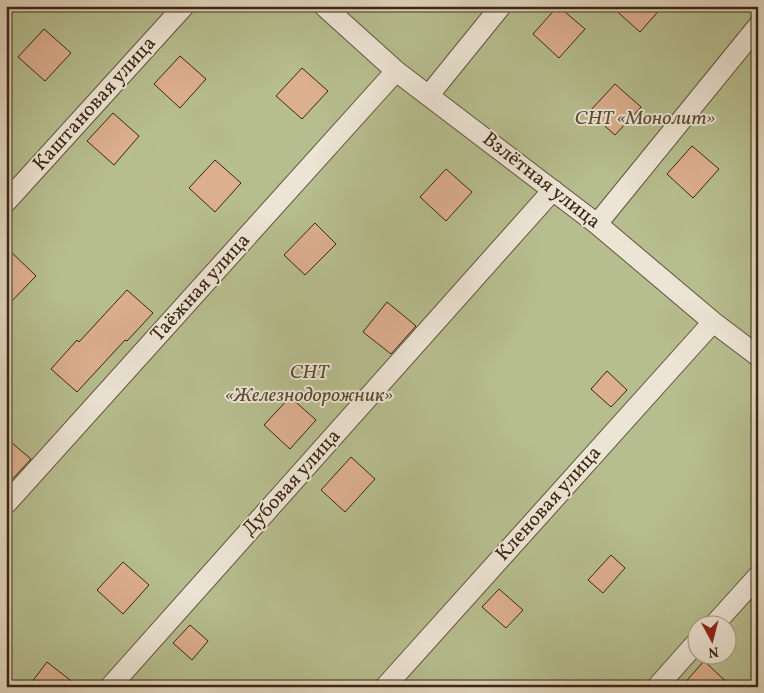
<svg xmlns="http://www.w3.org/2000/svg" width="764" height="693" viewBox="0 0 764 693" font-family="Vollkorn,serif">
<rect width="100%" height="100%" fill="#e1d6bd"/>
<filter id="stains"><feTurbulence type="fractalNoise" baseFrequency=".004" numOctaves="4"/><feColorMatrix values="0 0 0 0 .2 0 0 0 0 .09 0 0 0 0 .02 0 0 0 .5 -.17"/></filter>
<radialGradient id="worn" r=".72"><stop offset=".6" stop-color="#630" stop-opacity="0"/><stop offset="1" stop-color="#630" stop-opacity=".3"/></radialGradient>
<path fill="#b6bd8e" stroke="#787250" fill-rule="evenodd" d="M 6,6 L 758,6 L 758,687 L 6,687 ZM 696,626 L 726,626 L 726,656 L 696,656 Z"/>
<path fill="#dcaf8f" stroke="#3b2712" d="M 558,6 L 585,29 L 559,58 L 533,34 Z
M 611,6 L 663,6 L 640,32 Z
M 44,29 L 71,53 L 45,81 L 18,57 Z
M 180,56 L 206,79 L 180,108 L 154,84 Z
M 302,68 L 328,91 L 302,119 L 276,96 Z
M 615,84 L 641,107 L 615,135 L 589,112 Z
M 113,113 L 139,136 L 114,165 L 87,141 Z
M 692,146 L 719,169 L 693,198 L 667,174 Z
M 215,160 L 241,183 L 215,212 L 189,188 Z
M 446,169 L 472,192 L 446,221 L 420,197 Z
M 315,223 L 336,244 L 305,275 L 284,255 Z
M 6,247 L 36,276 L 6,307 Z
M 127,290 L 153,313 L 127,341 L 125,340 L 77,392 L 51,369 L 77,340 L 79,342 Z
M 387,302 L 416,326 L 391,354 L 363,332 Z
M 607,371 L 627,390 L 611,407 L 591,389 Z
M 290,397 L 316,420 L 290,449 L 264,425 Z
M 6,438 L 31,459 L 6,486 Z
M 351,457 L 375,479 L 345,512 L 321,490 Z
M 611,555 L 625,568 L 603,593 L 588,580 Z
M 123,562 L 149,585 L 123,614 L 97,590 Z
M 499,589 L 523,610 L 506,628 L 482,607 Z
M 190,625 L 208,641 L 192,660 L 173,643 Z
M 704,661 L 732,687 L 681,687 Z
M 47,662 L 79,687 L 28,687 Z"/>
<g fill="none" stroke-linecap="round" stroke-linejoin="round">
<g stroke="#64533d" stroke-width="22">
<path id="street" d="M 324,6 L 396,71 L 597,224 L 713,322 L 758,356
M 429,95 L 501,6
M 6,202 L 184,6
M 597,224 L 758,26
M 6,504 L 396,71
M 713,626 L 758,576
M 110,687 L 553,190
M 385,687 L 713,322
M 657,687 L 696,643"/>
</g>
<use href="#street" stroke="#ece4d4" stroke-width="20"/>
</g>
<g text-anchor="middle" dominant-baseline="central" stroke-width="4" stroke-linejoin="round" paint-order="stroke">
<g font-size="20" fill="#3b2712" stroke="#ece4d4">
<text transform="translate(95 104) rotate(-48)">Каштановая улица</text>
<text transform="translate(541 181) rotate(38)">Взлётная улица</text>
<text transform="translate(201 288) rotate(-48)">Таёжная улица</text>
<text transform="translate(292 483) rotate(-48)">Дубовая улица</text>
<text transform="translate(549 504) rotate(-48)">Кленовая улица</text>
</g>
<g font-size="20" font-style="italic" fill="#5a4c31" stroke="#ece4d4">
<text x="645" y="119">СНТ «Монолит»</text>
<text x="309" y="373">СНТ<tspan x="309" dy="23">«Железнодорожник»</tspan></text>
</g>
</g>
<rect width="764" height="693" fill="none" stroke="#e1d6bd" stroke-width="25"/>
<rect x="8" y="8" width="749" height="678" fill="none" stroke="#3b2712" stroke-width="2.5"/>
<rect x="12" y="12" width="739" height="668" fill="none" stroke="#3b2712"/>
<g transform="translate(712 640) rotate(173)"><circle r="24" fill="#ece4d4" stroke="#a59886"/>
<path d="M0-4L9 19L0 12L-9 19Z" fill="#8f2418"/>
<text y="-8" font-size="14" font-weight="bold" text-anchor="middle" fill="#3b2712">N</text>
</g>
<rect width="100%" height="100%" filter="url(#stains)"/>
<rect width="100%" height="100%" fill="url(#worn)"/>
</svg>
